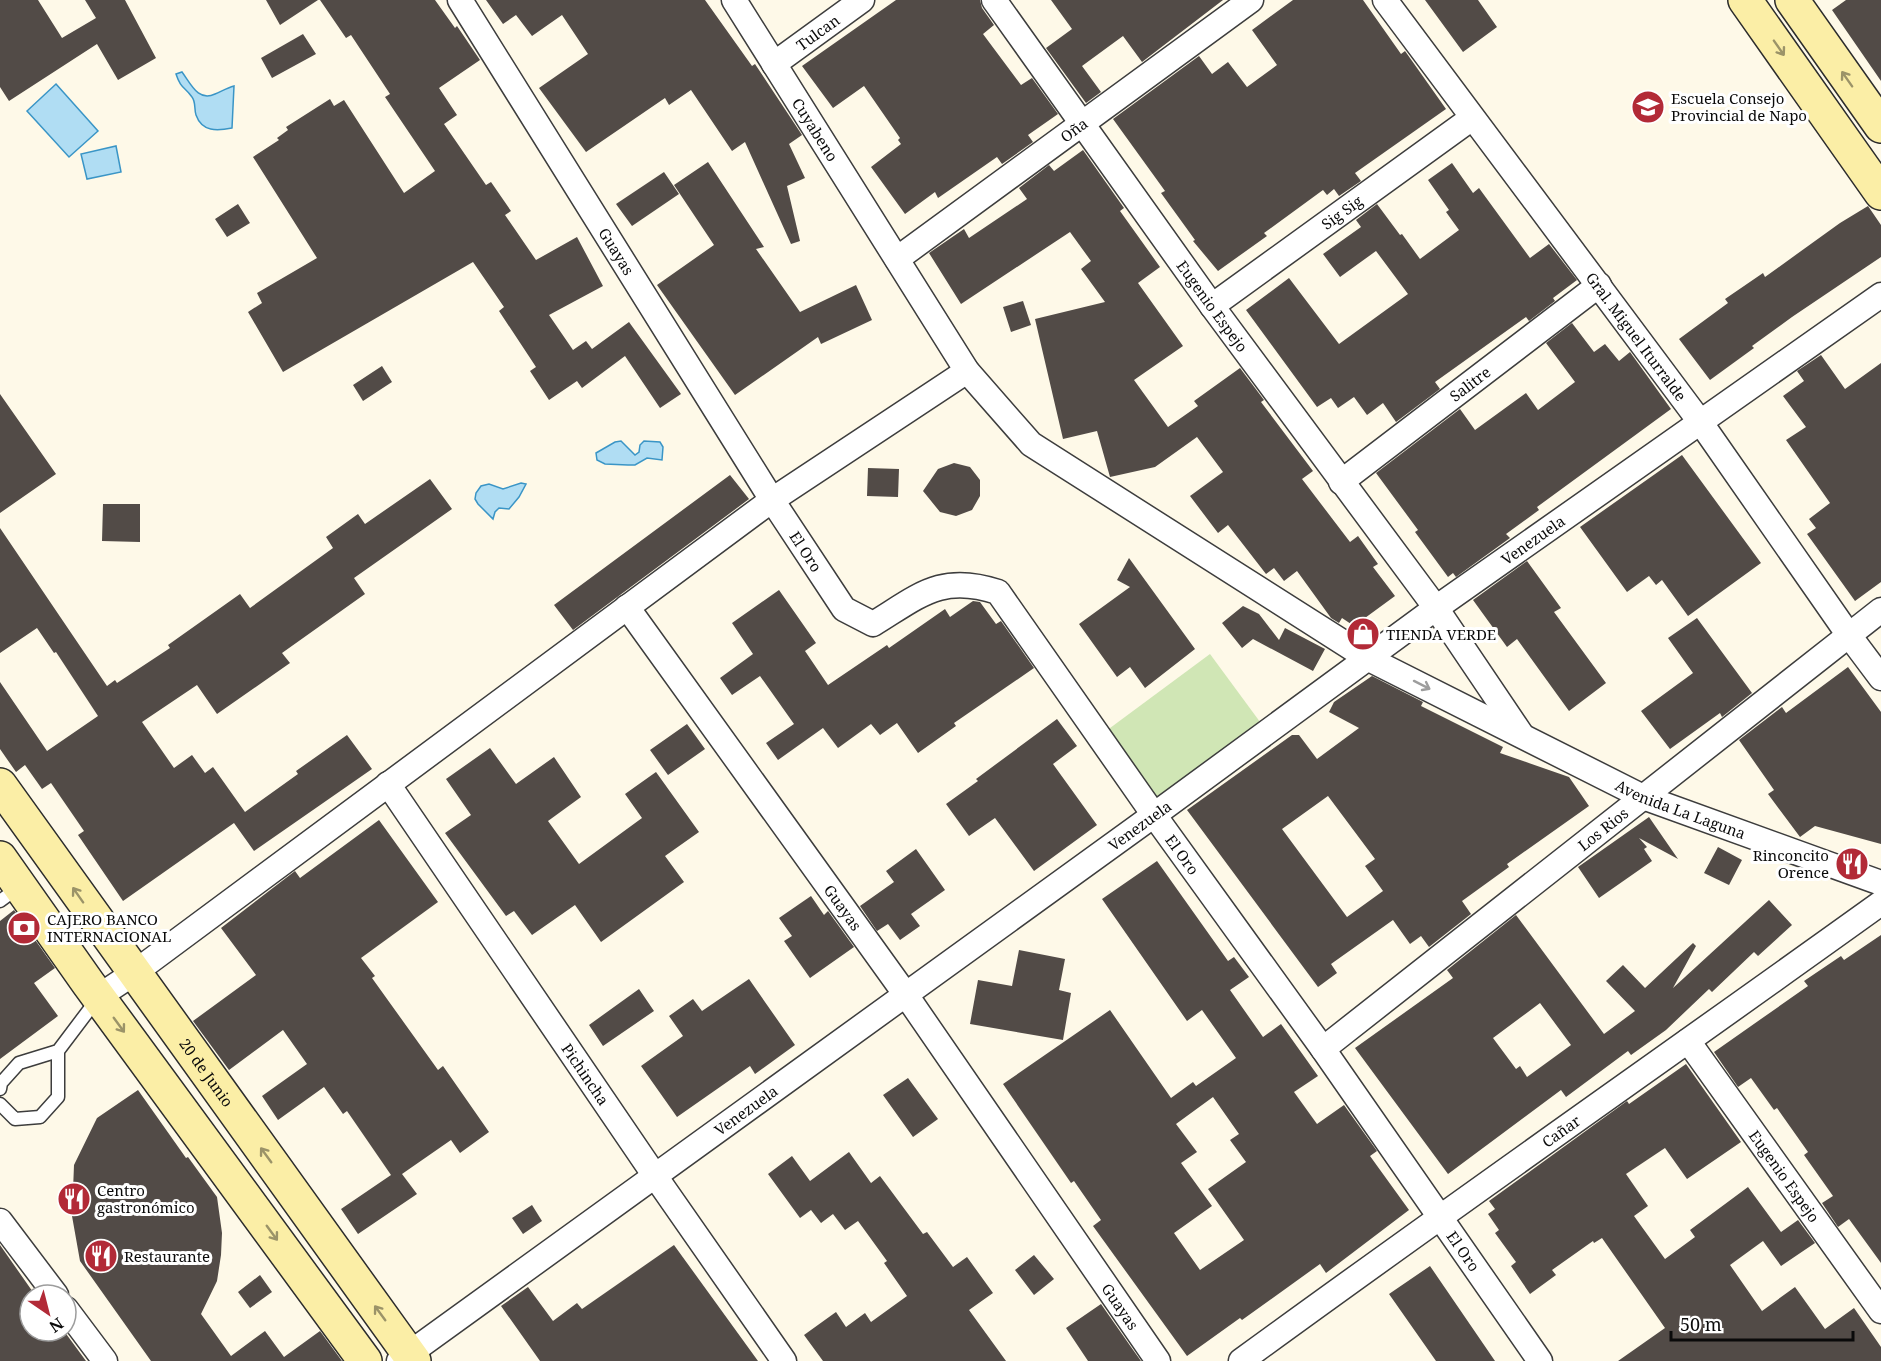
<svg xmlns="http://www.w3.org/2000/svg" width="1881" height="1361" viewBox="0 0 1881 1361" font-family="'Noto Serif',serif">
<rect width="100%" height="100%" fill="#fef9e8"/>
<path fill="#d0e6b5" d="M 1210,654 L 1263,726 L 1159,803 L 1106,731 Z"/>
<path fill="#b0ddf3" stroke="#3a95c6" stroke-width="1.5" d="M 182,72 C 191,84 198,102 215,94 C 222,91 227,88 234,86 L 232,128 C 217,131 202,132 196,115 C 194,109 196,102 192,97 C 184,86 181,89 176,74 Z
M 56,84 L 98,131 L 69,157 L 27,111 Z
M 116,146 L 121,172 L 87,179 L 81,154 Z
M 621,441 L 635,455 L 639,452 L 640,445 L 644,441 L 660,442 L 663,447 L 662,460 L 647,458 L 635,465 L 628,465 L 605,464 L 597,460 L 596,453 L 615,442 Z
M 521,483 L 526,484 L 519,497 L 509,509 L 499,508 L 495,512 L 493,519 L 478,504 L 475,499 L 476,493 L 481,486 L 489,484 L 503,489 Z"/>
<path fill="#524b47" fill-rule="evenodd" d="M 0,0 L 38,0 L 62,38 L 96,18 L 85,0 L 125,0 L 156,58 L 118,80 L 97,44 L 9,101 L 0,87 Z
M 266,0 L 318,0 L 280,25 Z
M 320,0 L 435,0 L 455,28 L 457,26 L 480,60 L 439,88 L 457,115 L 444,124 L 486,185 L 491,182 L 511,211 L 505,215 L 536,260 L 577,237 L 603,286 L 549,315 L 573,350 L 586,341 L 592,349 L 629,322 L 681,394 L 660,408 L 625,356 L 582,388 L 577,381 L 549,400 L 530,371 L 536,367 L 499,311 L 504,307 L 473,262 L 283,372 L 248,312 L 262,303 L 257,293 L 317,258 L 253,157 L 279,140 L 277,138 L 288,130 L 286,127 L 330,99 L 334,106 L 344,100 L 404,193 L 435,171 L 385,97 L 390,94 L 351,35 L 346,38 Z
M 486,0 L 705,0 L 752,66 L 755,64 L 802,135 L 789,144 L 805,178 L 787,186 L 800,241 L 791,244 L 745,142 L 732,151 L 691,90 L 669,105 L 665,98 L 586,152 L 539,88 L 588,54 L 562,15 L 532,36 L 516,15 L 503,24 Z
M 896,0 L 980,0 L 982,8 L 994,25 L 983,34 L 1021,85 L 1032,78 L 1058,114 L 1028,135 L 1033,142 L 1002,164 L 997,157 L 938,198 L 935,192 L 905,214 L 871,167 L 901,144 L 898,140 L 900,138 L 864,86 L 833,108 L 802,66 Z
M 1051,0 L 1223,0 L 1142,62 L 1123,36 L 1082,66 L 1101,92 L 1086,103 L 1046,48 L 1072,29 Z
M 1293,0 L 1363,0 L 1401,54 L 1405,51 L 1446,109 L 1355,173 L 1361,181 L 1339,196 L 1334,189 L 1327,195 L 1323,190 L 1264,233 L 1267,236 L 1218,271 L 1193,241 L 1195,240 L 1161,193 L 1165,191 L 1113,119 L 1199,56 L 1212,74 L 1228,62 L 1247,87 L 1277,65 L 1252,30 Z
M 1425,0 L 1478,0 L 1497,27 L 1463,52 Z
M 1846,0 L 1881,0 L 1881,81 L 1832,10 Z
M 303,34 L 316,54 L 272,78 L 261,58 Z
M 1083,150 L 1124,208 L 1120,211 L 1160,267 L 1138,283 L 1183,346 L 1134,380 L 1168,427 L 1198,406 L 1194,401 L 1240,368 L 1264,400 L 1261,402 L 1313,471 L 1302,479 L 1350,542 L 1358,536 L 1378,564 L 1373,567 L 1395,596 L 1354,626 L 1342,618 L 1339,623 L 1331,618 L 1297,571 L 1284,581 L 1274,568 L 1266,574 L 1228,525 L 1218,533 L 1190,496 L 1223,472 L 1197,437 L 1155,467 L 1110,477 L 1097,431 L 1063,439 L 1035,319 L 1105,302 L 1081,269 L 1091,261 L 1070,232 L 961,304 L 929,253 L 964,229 L 969,238 L 1027,199 L 1019,188 L 1049,165 L 1054,171 Z
M 708,162 L 764,247 L 756,249 L 800,312 L 856,285 L 872,320 L 821,344 L 818,337 L 735,395 L 657,285 L 714,245 L 674,185 Z
M 1452,163 L 1473,193 L 1479,188 L 1530,258 L 1549,244 L 1577,280 L 1553,298 L 1555,301 L 1529,321 L 1526,317 L 1435,382 L 1440,389 L 1396,422 L 1383,403 L 1367,415 L 1354,397 L 1338,408 L 1331,398 L 1317,407 L 1246,310 L 1289,278 L 1339,344 L 1408,294 L 1376,251 L 1340,277 L 1323,254 L 1361,227 L 1356,220 L 1377,204 L 1400,235 L 1402,234 L 1420,259 L 1459,230 L 1446,212 L 1449,210 L 1428,180 Z
M 664,172 L 679,194 L 632,226 L 616,204 Z
M 238,204 L 250,223 L 227,237 L 215,219 Z
M 1868,206 L 1881,225 L 1881,257 L 1792,317 L 1752,346 L 1754,348 L 1710,380 L 1679,339 L 1728,303 L 1725,299 L 1763,273 L 1765,277 L 1840,223 Z
M 1023,301 L 1031,325 L 1011,332 L 1003,307 Z
M 1572,323 L 1594,352 L 1605,344 L 1619,361 L 1630,352 L 1671,409 L 1537,507 L 1539,510 L 1506,534 L 1510,538 L 1456,577 L 1453,573 L 1448,577 L 1415,532 L 1418,530 L 1376,473 L 1460,409 L 1475,430 L 1526,393 L 1538,410 L 1575,382 L 1546,343 Z
M 1821,355 L 1845,389 L 1881,363 L 1881,582 L 1855,601 L 1807,534 L 1816,528 L 1809,519 L 1830,503 L 1786,440 L 1806,427 L 1783,396 L 1804,381 L 1797,371 Z
M 382,366 L 392,382 L 363,401 L 353,385 Z
M 0,394 L 56,474 L 0,513 Z
M 1682,455 L 1761,563 L 1688,616 L 1662,580 L 1656,585 L 1649,576 L 1627,592 L 1580,527 Z
M 954,463 L 970,467 L 980,480 L 980,496 L 972,510 L 956,516 L 940,512 L 923,491 L 938,469 Z
M 868,468 L 899,469 L 898,497 L 867,496 Z
M 730,475 L 749,499 L 573,630 L 554,605 Z
M 430,479 L 452,509 L 354,578 L 365,594 L 282,653 L 290,663 L 217,714 L 197,685 L 142,722 L 174,768 L 192,755 L 205,773 L 213,767 L 245,812 L 298,774 L 296,771 L 347,735 L 372,769 L 254,851 L 234,823 L 123,901 L 78,835 L 84,831 L 51,783 L 42,789 L 25,765 L 16,772 L 0,749 L 0,682 L 47,751 L 98,716 L 56,652 L 54,653 L 37,628 L 0,653 L 0,528 L 107,686 L 115,680 L 117,683 L 170,648 L 168,645 L 240,594 L 250,608 L 333,548 L 326,537 L 358,514 L 365,524 Z
M 103,504 L 140,504 L 140,542 L 102,541 Z
M 1129,558 L 1195,649 L 1145,688 L 1130,667 L 1117,677 L 1079,624 L 1130,587 L 1117,580 Z
M 1527,561 L 1561,608 L 1554,612 L 1606,683 L 1569,711 L 1517,639 L 1507,647 L 1473,600 Z
M 779,590 L 816,643 L 805,651 L 828,685 L 887,645 L 889,648 L 945,609 L 950,617 L 973,601 L 980,602 L 996,624 L 1001,621 L 1034,668 L 954,723 L 956,726 L 918,753 L 897,723 L 880,735 L 871,724 L 838,748 L 823,728 L 778,760 L 766,743 L 794,724 L 760,676 L 732,695 L 720,678 L 753,654 L 732,623 Z
M 1243,606 L 1259,614 L 1279,640 L 1285,628 L 1325,649 L 1313,671 L 1253,639 L 1242,648 L 1222,623 Z
M 1697,618 L 1752,693 L 1722,717 L 1720,713 L 1670,749 L 1641,711 L 1693,673 L 1668,638 Z
M 1848,667 L 1881,712 L 1881,844 L 1815,826 L 1800,837 L 1768,794 L 1774,790 L 1739,740 L 1782,707 L 1786,713 Z
M 1372,676 L 1423,702 L 1421,706 L 1503,747 L 1500,753 L 1569,777 L 1589,806 L 1507,864 L 1509,867 L 1462,901 L 1471,914 L 1429,947 L 1421,936 L 1410,944 L 1393,920 L 1331,964 L 1337,973 L 1318,987 L 1187,810 L 1292,735 L 1299,735 L 1317,759 L 1359,728 L 1329,712 L 1334,702 ZM 1328,796 L 1375,859 L 1365,866 L 1383,891 L 1347,917 L 1282,829 Z
M 1057,719 L 1077,746 L 1053,764 L 1097,825 L 1034,871 L 995,818 L 969,836 L 946,804 L 978,781 L 976,779 Z
M 687,724 L 705,749 L 668,775 L 650,750 Z
M 490,748 L 516,784 L 554,757 L 581,797 L 548,821 L 579,864 L 642,818 L 625,794 L 656,772 L 699,832 L 665,856 L 684,882 L 601,942 L 575,905 L 532,935 L 514,911 L 506,916 L 445,833 L 471,815 L 446,779 Z
M 1649,817 L 1678,859 L 1639,838 L 1647,847 L 1644,849 L 1652,861 L 1599,898 L 1578,867 Z
M 379,820 L 438,902 L 361,958 L 375,976 L 372,978 L 438,1070 L 443,1066 L 489,1132 L 460,1153 L 451,1140 L 402,1174 L 417,1194 L 358,1234 L 341,1209 L 391,1175 L 347,1111 L 343,1114 L 324,1087 L 278,1120 L 262,1096 L 307,1064 L 283,1030 L 229,1070 L 193,1021 L 256,975 L 221,928 L 295,871 L 300,878 Z
M 1718,847 L 1742,860 L 1729,885 L 1704,873 Z
M 916,849 L 945,890 L 911,914 L 920,926 L 900,940 L 888,924 L 877,931 L 860,906 L 894,882 L 886,871 Z
M 1157,861 L 1228,961 L 1234,957 L 1249,977 L 1230,990 L 1263,1037 L 1281,1024 L 1318,1076 L 1294,1092 L 1317,1124 L 1344,1105 L 1377,1151 L 1370,1156 L 1409,1210 L 1326,1273 L 1320,1264 L 1242,1320 L 1240,1318 L 1187,1356 L 1093,1226 L 1101,1220 L 1074,1181 L 1071,1183 L 1003,1084 L 1110,1010 L 1171,1098 L 1193,1082 L 1196,1086 L 1236,1058 L 1202,1010 L 1187,1021 L 1102,899 ZM 1213,1097 L 1239,1134 L 1230,1140 L 1246,1162 L 1208,1189 L 1244,1240 L 1200,1270 L 1174,1233 L 1212,1206 L 1181,1163 L 1197,1152 L 1176,1124 Z
M 811,896 L 824,915 L 828,911 L 854,947 L 810,978 L 784,941 L 792,936 L 779,918 Z
M 1769,900 L 1792,925 L 1758,956 L 1754,952 L 1712,992 L 1709,989 L 1666,1030 L 1631,1055 L 1628,1051 L 1566,1097 L 1561,1090 L 1448,1174 L 1355,1048 L 1453,978 L 1447,970 L 1516,915 L 1604,1034 L 1635,1011 L 1606,981 L 1623,965 L 1645,988 L 1693,943 L 1696,946 L 1673,988 ZM 1540,1003 L 1571,1045 L 1527,1077 L 1520,1066 L 1516,1069 L 1493,1038 Z
M 14,910 L 55,968 L 34,983 L 58,1016 L 0,1059 L 0,921 Z
M 1881,935 L 1881,1263 L 1849,1219 L 1838,1227 L 1822,1203 L 1833,1196 L 1804,1155 L 1808,1152 L 1777,1108 L 1774,1110 L 1751,1078 L 1738,1087 L 1714,1052 L 1808,986 L 1804,981 L 1841,956 L 1844,960 Z
M 1019,950 L 1065,959 L 1059,990 L 1071,993 L 1063,1040 L 970,1024 L 978,980 L 1012,986 Z
M 749,979 L 795,1045 L 755,1074 L 750,1066 L 677,1117 L 641,1066 L 683,1036 L 669,1016 L 693,999 L 702,1011 Z
M 639,989 L 654,1011 L 603,1046 L 589,1025 Z
M 1686,1064 L 1741,1142 L 1687,1179 L 1665,1148 L 1626,1174 L 1648,1206 L 1634,1216 L 1665,1259 L 1695,1237 L 1690,1230 L 1748,1187 L 1781,1232 L 1798,1220 L 1815,1243 L 1781,1266 L 1763,1241 L 1730,1265 L 1762,1311 L 1795,1287 L 1825,1329 L 1854,1308 L 1881,1347 L 1881,1361 L 1618,1361 L 1665,1328 L 1602,1238 L 1594,1243 L 1593,1241 L 1552,1270 L 1556,1275 L 1530,1294 L 1511,1266 L 1516,1262 L 1495,1233 L 1499,1230 L 1488,1214 L 1495,1209 L 1489,1201 L 1627,1101 L 1629,1104 Z
M 908,1078 L 938,1119 L 913,1137 L 883,1095 Z
M 138,1090 L 186,1158 L 188,1157 L 217,1197 L 222,1233 L 221,1255 L 217,1281 L 201,1314 L 231,1356 L 265,1331 L 284,1357 L 320,1331 L 342,1361 L 151,1361 L 80,1261 L 72,1216 L 74,1165 L 97,1118 Z
M 849,1152 L 871,1183 L 880,1176 L 923,1234 L 927,1232 L 953,1267 L 967,1257 L 993,1293 L 969,1310 L 1006,1361 L 823,1361 L 804,1335 L 836,1312 L 846,1327 L 865,1313 L 871,1322 L 907,1296 L 884,1263 L 887,1261 L 858,1221 L 845,1230 L 833,1214 L 821,1223 L 811,1210 L 800,1218 L 768,1174 L 792,1156 L 810,1181 Z
M 532,1205 L 542,1221 L 523,1234 L 512,1218 Z
M 0,1245 L 35,1295 L 30,1295 L 30,1331 L 64,1331 L 86,1361 L 0,1361 Z
M 674,1245 L 758,1361 L 540,1361 L 501,1306 L 528,1287 L 553,1321 L 577,1303 L 582,1309 Z
M 1034,1255 L 1054,1279 L 1034,1295 L 1015,1270 Z
M 1430,1266 L 1495,1361 L 1436,1361 L 1389,1294 Z
M 260,1275 L 272,1292 L 250,1308 L 238,1292 Z
M 1101,1304 L 1131,1347 L 1141,1361 L 1088,1361 L 1066,1328 Z"/>
<g fill="none" stroke-linecap="round" stroke-linejoin="round">
<g stroke="#3d3d3d" stroke-width="15">
<path id="lane" d="M 0,901 L 19,887
M 0,1089 L 1,1083 L 19,1063 L 58,1051 L 98,998
M 0,1104 L 15,1119 L 40,1117 L 58,1097 L 58,1051"/>
</g>
<g stroke="#3d3d3d" stroke-width="27">
<g id="street">
<path id="s1" d="M 460,0 L 772,500 L 844,609 L 873,624 C 919,596 941,573 998,592 L 1154,815 L 1323,1049 L 1540,1361"/>
<path id="s2" d="M 734,0 L 967,371 L 1031,444 L 1369,659 L 1643,797 L 1881,883"/>
<path id="s3" d="M 994,0 L 1212,306 L 1436,608 L 1521,734"/>
<path id="s4" d="M 1385,0 L 1701,423 L 1848,634 L 1881,678"/>
<path id="s5" d="M 774,64 L 862,0"/>
<path id="s6" d="M 897,259 L 1251,0"/>
<path id="s7" d="M 1212,306 L 1472,118"/>
<path id="s8" d="M 1341,482 L 1599,285"/>
<path id="s9" d="M 627,607 L 906,995 L 1158,1361"/>
<path id="s10" d="M 388,784 L 655,1176 L 784,1361"/>
<path d="M 98,997 L 134,973 L 772,500 L 967,371"/>
<path id="s11" d="M 1688,1041 L 1881,1311"/>
<path id="s12" d="M 1323,1049 L 1881,610"/>
<path d="M 0,1221 L 56,1295"/>
<path d="M 66,1309 L 105,1361"/>
<path id="s13" d="M 399,1361 L 1154,815 L 1436,608 L 1881,295"/>
<path id="s14" d="M 1241,1361 C 1453,1206 1668,1056 1881,903"/>
</g>
</g>
<g stroke="#2c2c2c" stroke-width="36">
<g id="secondary">
<path d="M 1745,0 L 1881,193"/>
<path d="M 1792,0 L 1881,126"/>
<path id="s15" d="M 0,785 L 414,1361"/>
<path d="M 0,858 L 88,983 L 365,1361"/>
</g>
</g>
<use href="#lane" stroke="#fff" stroke-width="12"/>
<use href="#street" stroke="#fff" stroke-width="24"/>
<use href="#secondary" stroke="#fbeea6" stroke-width="33"/>
</g>
<defs><path id="oneway-shaft" d="M-6 0H5M1.5-3L5.5 0L1.5 3" fill="none" stroke-width="1.6" stroke-linecap="round" stroke-linejoin="round" transform="scale(1.5)"/></defs>
<g stroke="#9b9368">
<use href="#oneway-shaft" transform="translate(1779 48) rotate(55)"/>
<use href="#oneway-shaft" transform="translate(1847 79) rotate(-125)"/>
<use href="#oneway-shaft" transform="translate(78 895) rotate(-125)"/>
<use href="#oneway-shaft" transform="translate(119 1025) rotate(54)"/>
<use href="#oneway-shaft" transform="translate(266 1155) rotate(-126)"/>
<use href="#oneway-shaft" transform="translate(272 1233) rotate(54)"/>
<use href="#oneway-shaft" transform="translate(380 1313) rotate(-126)"/>
</g>
<use stroke="#9d9d9d" href="#oneway-shaft" transform="translate(1422 685) rotate(27)"/>
<defs>
<g id="school-disc" transform="scale(1.725)"><circle r="9.5" fill="#b22a37" stroke="#fff"/><path d="M0-5L7-2L0 1L-7-2ZM-4 1L0 2.5L4 1V4Q0 6-4 4Z" fill="#fff"/></g>
<g id="shop-disc" transform="scale(1.725)"><circle r="9.5" fill="#b22a37" stroke="#fff"/><path d="M-5-2.5h2.3a2.7 3.5 0 0 1 5.4 0H5L5.5 6h-11ZM-1.5-2.5h3a1.5 2.3 0 0 0-3 0Z" fill="#fff"/></g>
<g id="restaurant-disc" transform="scale(1.725)"><circle r="9.5" fill="#b22a37" stroke="#fff"/><path d="M-5-6h1v4h1v-4h1v4h1v-4h1v5L-1.5 .5V6h-2V.5L-5-1ZM5-6V6H3V1.5H1.5Q1.5-4 5-6Z" fill="#fff"/></g>
<g id="bank-disc" transform="scale(1.725)"><circle r="9.5" fill="#b22a37" stroke="#fff"/><path d="M-6-4H6V4H-6ZM0-2.3a2.3 2.3 0 1 0 0 4.6a2.3 2.3 0 1 0 0-4.6Z" fill="#fff"/></g>
</defs>
<g fill-rule="evenodd">
<use href="#school-disc" x="1648" y="107"/>
<use href="#shop-disc" x="1363" y="634"/>
<use href="#restaurant-disc" x="1852" y="864"/>
<use href="#bank-disc" x="24" y="928"/>
<use href="#restaurant-disc" x="74" y="1199"/>
<use href="#restaurant-disc" x="101" y="1256"/>
</g>
<g text-anchor="middle" dominant-baseline="central" stroke-width="6" stroke-linejoin="round" paint-order="stroke">
<g font-size="15" fill="#0a0a0a" stroke="#fff">
<text stroke="none"><textPath href="#s5" startOffset="54">Tulcan</textPath></text>
<text stroke="none"><textPath href="#s2" startOffset="153">Cuyabeno</textPath></text>
<text stroke="none"><textPath href="#s6" startOffset="219">Oña</textPath></text>
<text stroke="none"><textPath href="#s7" startOffset="160">Sig Sig</textPath></text>
<text stroke="none"><textPath href="#s1" startOffset="296">Guayas</textPath></text>
<text stroke="none"><textPath href="#s3" startOffset="376">Eugenio Espejo</textPath></text>
<text stroke="none"><textPath href="#s4" startOffset="420">Gral. Miguel Iturralde</textPath></text>
<text stroke="none"><textPath href="#s8" startOffset="162">Salitre</textPath></text>
<text stroke="none"><textPath href="#s13" startOffset="1400">Venezuela</textPath></text>
<text stroke="none"><textPath href="#s1" startOffset="651">El Oro</textPath></text>
<text stroke="none"><textPath href="#s2" startOffset="1282">Avenida La Laguna</textPath></text>
<text stroke="none"><textPath href="#s13" startOffset="914">Venezuela</textPath></text>
<text stroke="none"><textPath href="#s12" startOffset="356">Los Rios</textPath></text>
<text stroke="none"><textPath href="#s1" startOffset="1209">El Oro</textPath></text>
<text stroke="none"><textPath href="#s9" startOffset="370">Guayas</textPath></text>
<text stroke="none"><textPath href="#s15" startOffset="354">20 de Junio</textPath></text>
<text stroke="none"><textPath href="#s10" startOffset="351">Pichincha</textPath></text>
<text stroke="none"><textPath href="#s13" startOffset="428">Venezuela</textPath></text>
<text stroke="none"><textPath href="#s14" startOffset="394">Cañar</textPath></text>
<text stroke="none"><textPath href="#s11" startOffset="166">Eugenio Espejo</textPath></text>
<text stroke="none"><textPath href="#s1" startOffset="1695">El Oro</textPath></text>
<text stroke="none"><textPath href="#s9" startOffset="856">Guayas</textPath></text>
</g>
<g font-size="15" fill="#0a0a0a" stroke="#fff" text-anchor="start">
<text x="1671" y="98">Escuela Consejo<tspan x="1671" dy="17">Provincial de Napo</tspan></text>
<text x="1386" y="634">TIENDA VERDE</text>
<text x="1829" y="855" text-anchor="end">Rinconcito<tspan x="1829" dy="17">Orence</tspan></text>
<text x="47" y="919">CAJERO BANCO<tspan x="47" dy="17">INTERNACIONAL</tspan></text>
<text x="97" y="1190">Centro<tspan x="97" dy="17">gastronómico</tspan></text>
<text x="124" y="1256">Restaurante</text>
</g>
</g>
<g transform="translate(48 1313) rotate(145)"><circle r="28" fill="#ffffff" stroke="#9d9d9d" stroke-width="1.5"/>
<path d="M0-4.5L10 22L0 15L-10 22Z" fill="#b22a37"/>
<text y="-9" font-size="16" font-weight="bold" text-anchor="middle" fill="#0a0a0a">N</text>
</g>
<path d="M1671 1331v9h182v-9" fill="none" stroke="#0a0a0a" stroke-width="3"/>
<text x="1680" y="1331" font-size="18" fill="#0a0a0a" stroke="#ffffff" stroke-width="4.5" paint-order="stroke">50 m</text>
</svg>
